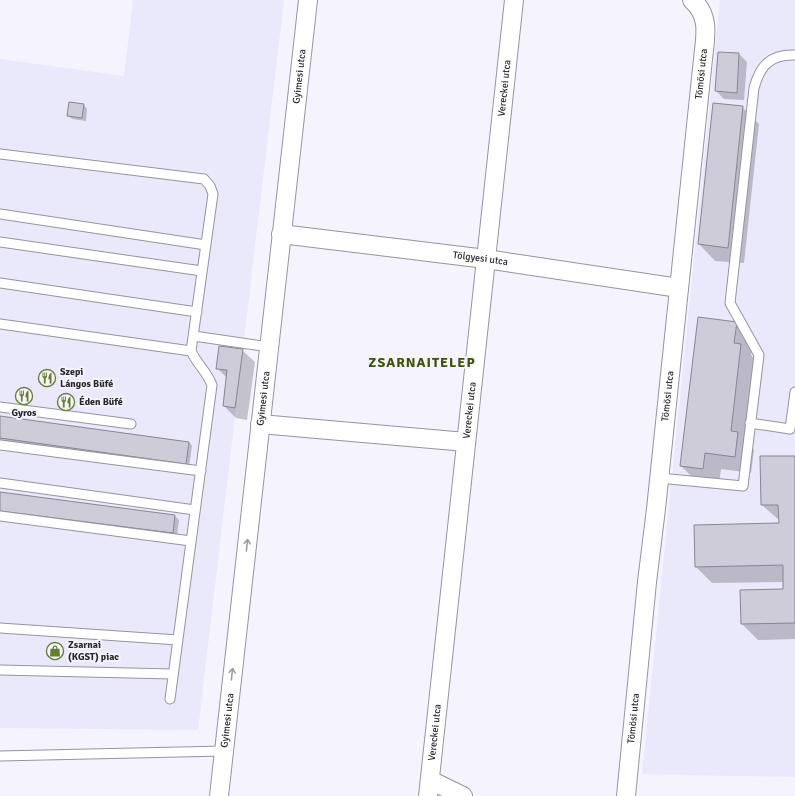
<svg xmlns="http://www.w3.org/2000/svg" width="795" height="796" viewBox="0 0 795 796" font-family="Signika,sans-serif">
<rect width="100%" height="100%" fill="#f5f3fd"/>
<path fill="#eae8fb" d="M 133,0 L 284,0 L 198,730 L 0,728 L 0,59 L 124,76 Z
M 720,0 L 795,0 L 795,777 L 642,774 Z"/>
<path fill="#0003" d="M 719,53 L 739,54 L 747,62 L 744,100 L 724,99 L 716,91 Z
M 84,105 L 87,109 L 86,121 L 72,119 L 68,115 Z
M 742,107 L 759,124 L 744,263 L 715,261 L 699,244 Z
M 736,322 L 753,339 L 751,355 L 757,362 L 747,443 L 754,450 L 751,473 L 721,469 L 719,485 L 697,482 L 681,466 Z
M 242,350 L 255,362 L 247,420 L 236,418 L 224,406 L 227,378 L 217,368 Z
M 0,417 L 189,442 L 192,446 L 189,467 L 0,441 Z
M 795,457 L 795,639 L 758,640 L 742,624 L 784,590 L 784,582 L 712,583 L 696,567 L 780,524 L 780,521 L 762,505 Z
M 0,493 L 175,516 L 179,520 L 177,536 L 0,514 Z"/>
<path fill="#cdccd8" stroke="#888691" d="M 718,52 L 739,53 L 737,93 L 715,91 Z
M 69,102 L 84,104 L 82,118 L 67,116 Z
M 713,103 L 743,106 L 728,248 L 698,244 Z
M 698,317 L 737,322 L 734,343 L 741,344 L 731,431 L 738,432 L 735,457 L 705,453 L 703,469 L 680,466 Z
M 219,346 L 243,349 L 235,408 L 223,406 L 227,370 L 216,369 Z
M 0,416 L 189,442 L 186,464 L 0,438 Z
M 760,456 L 795,456 L 795,623 L 741,624 L 740,590 L 783,589 L 783,565 L 695,567 L 694,525 L 779,523 L 778,505 L 761,505 Z
M 0,492 L 175,515 L 173,533 L 0,511 Z"/>
<g fill="none" stroke-linecap="round" stroke-linejoin="round">
<g stroke="#9694a0" stroke-width="11">
<path id="lane" d="M 0,154 L 204,179 L 210,186 L 213,194 L 191,351 C 197,364 207,372 212,385 L 170,699
M 0,214 L 206,245
M 0,242 L 202,271
M 0,283 L 197,312
M 0,324 L 191,351
M 194,336 L 269,347
M 0,407 L 131,424
M 750,423 L 790,429 L 795,392
M 0,445 L 201,471
M 659,478 L 743,486 L 759,355 L 730,303 L 754,88 C 760,66 770,54 795,55
M 0,483 L 195,510
M 0,516 L 191,541
M 0,628 L 178,640
M 0,670 L 173,674
M 0,756 L 224,751"/>
</g>
<g stroke="#9694a0" stroke-width="20">
<g id="street">
<path id="s1" d="M 281,234 L 486,259 L 679,288"/>
<path d="M 260,424 L 466,442"/>
<path d="M 430,780 L 463,796"/>
<path id="s2" d="M 219,796 L 308,0"/>
<path id="s3" d="M 428,796 L 514,0"/>
<path id="s4" d="M 626,796 L 647,582 L 656,509 L 703,59 C 705,38 711,16 692,0"/>
</g>
</g>
<use href="#lane" stroke="#fff" stroke-width="9"/>
<use href="#street" stroke="#fff" stroke-width="18"/>
</g>
<defs><path id="oneway-shaft" d="M-6 0H5M1.5-3L5.5 0L1.5 3" fill="none" stroke-width="1.6" stroke-linecap="round" stroke-linejoin="round"/></defs>
<g stroke="#9e9ea0">
<use href="#oneway-shaft" transform="translate(247 545) rotate(-84)"/>
<use href="#oneway-shaft" transform="translate(232 674) rotate(-84)"/>
</g>
<defs>
<g id="restaurant-ring" transform="scale(0.9)"><circle r="9.5" fill="#f5f3fd" stroke="#657f32" stroke-width="1.5"/><path d="M-5-6h1v4h1v-4h1v4h1v-4h1v5L-1.5 .5V6h-2V.5L-5-1ZM5-6V6H3V1.5H1.5Q1.5-4 5-6Z" fill="#657f32"/></g>
<g id="shop-ring" transform="scale(0.9)"><circle r="9.5" fill="#f5f3fd" stroke="#657f32" stroke-width="1.5"/><path d="M-5-2.5h2.3a2.7 3.5 0 0 1 5.4 0H5L5.5 6h-11ZM-1.5-2.5h3a1.5 2.3 0 0 0-3 0Z" fill="#657f32"/></g>
</defs>
<g fill-rule="evenodd">
<use href="#restaurant-ring" x="47" y="378"/>
<use href="#restaurant-ring" x="24" y="396"/>
<use href="#restaurant-ring" x="66" y="402"/>
<use href="#shop-ring" x="55" y="651"/>
</g>
<g text-anchor="middle" dominant-baseline="central" stroke-width="4" stroke-linejoin="round" paint-order="stroke">
<g font-size="10" fill="#28272c" stroke="#f5f3fd">
<text stroke="none"><textPath href="#s4" startOffset="726">Tömösi utca</textPath></text>
<text stroke="none"><textPath href="#s2" startOffset="724">Gyimesi utca</textPath></text>
<text stroke="none"><textPath href="#s3" startOffset="712">Vereckei utca</textPath></text>
<text stroke="none"><textPath href="#s1" startOffset="201">Tölgyesi utca</textPath></text>
<text stroke="none"><textPath href="#s4" startOffset="402">Tömösi utca</textPath></text>
<text stroke="none"><textPath href="#s2" startOffset="400">Gyimesi utca</textPath></text>
<text stroke="none"><textPath href="#s3" startOffset="388">Vereckei utca</textPath></text>
<text stroke="none"><textPath href="#s4" startOffset="78">Tömösi utca</textPath></text>
<text stroke="none"><textPath href="#s2" startOffset="76">Gyimesi utca</textPath></text>
<text stroke="none"><textPath href="#s3" startOffset="64">Vereckei utca</textPath></text>
</g>
<g font-size="10" font-weight="bold" fill="#28272c" stroke="#f5f3fd" text-anchor="start">
<text x="60" y="372">Szepi<tspan x="60" dy="12">Lángos Büfé</tspan></text>
<text x="79" y="402">Éden Büfé</text>
<text x="24" y="413" text-anchor="middle">Gyros</text>
<text x="68" y="645">Zsarnai<tspan x="68" dy="12">(KGST) piac</tspan></text>
</g>
<g font-size="14" font-weight="bold" letter-spacing="1" fill="#3d5204" stroke="#f5f3fd">
<text x="422" y="362">ZSARNAITELEP</text>
</g>
</g>
</svg>
